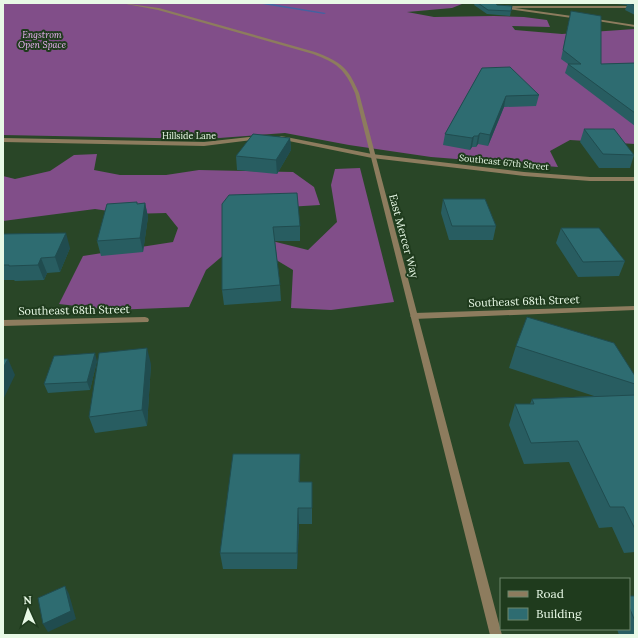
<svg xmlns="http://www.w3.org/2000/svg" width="638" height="638" viewBox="0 0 638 638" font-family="Lora,serif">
<rect width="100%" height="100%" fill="#294627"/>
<path fill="#814e89" d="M 3,3 L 456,3 L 462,4 L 452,8 L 407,12 L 434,17 L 494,16 L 524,17 L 547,20 L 550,27 L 512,26 L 515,30 L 562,34 L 635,29 L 635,144 L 570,140 L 550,151 L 558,167 L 431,157 L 349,145 L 285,133 L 206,139 L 3,135 Z
M 97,154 L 94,170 L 120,175 L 166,175 L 199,170 L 293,172 L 314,187 L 320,205 L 253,209 L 243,228 L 276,242 L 308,250 L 337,222 L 331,185 L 335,169 L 360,168 L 394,302 L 331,310 L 291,308 L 293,270 L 273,258 L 226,253 L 206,270 L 189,307 L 112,310 L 59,304 L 83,256 L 173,242 L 178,228 L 166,213 L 129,214 L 95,209 L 3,221 L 3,176 L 15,179 L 50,171 L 74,155 Z"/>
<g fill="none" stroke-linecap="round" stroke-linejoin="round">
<path fill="#4263a1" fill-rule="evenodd" d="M 256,3 L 266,3 L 326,13 L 324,14 Z"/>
<path fill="#8d7c5e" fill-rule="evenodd" d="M 501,6 L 635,6 L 635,8 L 500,8 Z
M 259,136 L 261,137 L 261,139 L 204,146 L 3,142 L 3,138 L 204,142 Z
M 281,136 L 372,154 L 524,172 L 590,177 L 635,177 L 635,181 L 590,181 L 524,176 L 372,158 L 279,139 L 279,137 Z"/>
<path fill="#8d7c5e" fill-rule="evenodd" d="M 500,6 L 579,17 L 581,18 L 579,19 L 501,8 Z
M 590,18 L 635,25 L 635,27 L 591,20 Z
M 635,306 L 635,310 L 414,319 L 410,316 L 414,313 Z
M 145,317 L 148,318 L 149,320 L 148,322 L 3,326 L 3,320 Z"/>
<path fill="#8d7c5e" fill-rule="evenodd" d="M 121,3 L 159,8 L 315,52 C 341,62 348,67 359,93 L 502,635 L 490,635 L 355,93 C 345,69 337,63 313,54 L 158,10 Z"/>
</g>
<path fill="#285d61" d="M 475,3 L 512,3 L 512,4 L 495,3 L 497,5 L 512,6 L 510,16 L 487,14 L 474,5 Z
M 614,3 L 635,3 L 635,15 L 625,10 L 627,5 L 617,4 Z
M 571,11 L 601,64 L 635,63 L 635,126 L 565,73 L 568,64 L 561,59 Z
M 482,68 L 539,95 L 536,106 L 504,107 L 488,146 L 478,144 L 476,147 L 472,147 L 470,150 L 443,145 L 445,134 Z
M 584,129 L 634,155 L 630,168 L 599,168 L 580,142 Z
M 290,138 L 291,150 L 277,174 L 237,170 L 236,156 Z
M 443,199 L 496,226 L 493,240 L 449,240 L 441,213 Z
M 145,203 L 148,217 L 143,252 L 101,256 L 97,241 L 137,204 Z
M 222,204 L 300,226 L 300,241 L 275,241 L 280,285 L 281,301 L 224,305 L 222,290 Z
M 561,228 L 625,261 L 619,276 L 578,277 L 556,243 Z
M 3,234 L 70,248 L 60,272 L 47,273 L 44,280 L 15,281 L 14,280 L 3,280 Z
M 516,346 L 635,376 L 635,552 L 624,553 L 612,527 L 599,528 L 569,462 L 524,464 L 509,425 L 515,404 L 530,404 L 532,399 L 594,396 L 509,368 Z
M 97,361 L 90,390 L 48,393 L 44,384 Z
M 151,364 L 147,426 L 95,433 L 89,417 Z
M 300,454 L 300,482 L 312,482 L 312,524 L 299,524 L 297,569 L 223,569 L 220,553 Z
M 629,596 L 635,596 L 635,635 L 619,635 L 617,629 L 629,629 Z"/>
<path fill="#204c4f" d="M 506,96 L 504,107 L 488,146 L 490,135 Z
M 480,133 L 478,144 L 476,147 L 478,136 Z
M 474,136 L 472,147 L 470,150 L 472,138 Z
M 290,138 L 291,150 L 277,174 L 276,160 Z
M 145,203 L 148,217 L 143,252 L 140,238 Z
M 66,233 L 70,248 L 60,272 L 55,257 Z
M 41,258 L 47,273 L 44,280 L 38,265 Z
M 147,348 L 151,364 L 147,426 L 142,410 Z
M 95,353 L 97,361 L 90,390 L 87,382 Z
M 8,359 L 15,375 L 3,400 L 3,368 Z
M 300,454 L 300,470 L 299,498 L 299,482 Z
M 298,508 L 299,524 L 297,569 L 297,553 Z
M 65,586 L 69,594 L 76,619 L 48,632 L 43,624 Z"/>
<path fill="#2e6c71" stroke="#204c4f" d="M 478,3 L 495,3 L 497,5 L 512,6 L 511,11 L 488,10 Z
M 630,3 L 635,3 L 635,6 Z
M 571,11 L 601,16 L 601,64 L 635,63 L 635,113 L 568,64 L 581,64 L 563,50 Z
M 510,67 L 539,95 L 506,96 L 490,135 L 480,133 L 478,136 L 474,136 L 472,138 L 445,134 L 482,68 Z
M 584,129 L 614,129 L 634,155 L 603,154 Z
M 253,134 L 290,138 L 276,160 L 236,156 Z
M 297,193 L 300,226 L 273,227 L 280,285 L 222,290 L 222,204 L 229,195 Z
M 443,199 L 485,199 L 496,226 L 452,226 Z
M 137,202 L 137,204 L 145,203 L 140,238 L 97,241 L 107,204 Z
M 561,228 L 599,228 L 625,261 L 583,262 Z
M 66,233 L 55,257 L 41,258 L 38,265 L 9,266 L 9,265 L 3,265 L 3,234 Z
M 527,317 L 614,343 L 635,376 L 635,384 L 516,346 Z
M 147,348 L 142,410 L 89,417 L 99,353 Z
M 95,353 L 87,382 L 44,384 L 54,356 Z
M 3,359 L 8,359 L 3,368 Z
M 635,395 L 635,529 L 624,507 L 610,507 L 578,441 L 531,443 L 515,404 L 534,404 L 532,399 Z
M 233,454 L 300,454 L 299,482 L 312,482 L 312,508 L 298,508 L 297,553 L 220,553 Z
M 65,586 L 71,611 L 43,624 L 38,598 Z
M 629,596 L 635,596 L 635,621 L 629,607 Z"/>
<g text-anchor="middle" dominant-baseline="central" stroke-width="4" stroke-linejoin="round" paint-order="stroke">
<g font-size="9" font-style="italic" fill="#eeb4f6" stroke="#1f3b1d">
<text x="42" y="34">Engstrom<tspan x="42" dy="10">Open Space</tspan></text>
</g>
<g font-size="9" fill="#e8f9e6" stroke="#1f3b1d">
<text x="189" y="135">Hillside Lane</text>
<text transform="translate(504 162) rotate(6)">Southeast 67th Street</text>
</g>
<g font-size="11" fill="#e8f9e6" stroke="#1f3b1d">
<text transform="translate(404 236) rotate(75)">East Mercer Way</text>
<text transform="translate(524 301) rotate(-2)">Southeast 68th Street</text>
<text transform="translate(74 310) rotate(-1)">Southeast 68th Street</text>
</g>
</g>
<rect width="638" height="638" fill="none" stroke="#e8f9e6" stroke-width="8"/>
<rect x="500" y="578" width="130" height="52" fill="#1f3b1d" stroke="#6f876d"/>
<rect x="508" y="591" width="20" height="6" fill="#8d7c5e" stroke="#6f876d"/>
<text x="536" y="598" font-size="12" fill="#e8f9e6">Road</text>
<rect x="508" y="608" width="20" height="12" fill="#2e6c71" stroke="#6f876d"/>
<text x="536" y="618" font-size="12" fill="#e8f9e6">Building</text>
<g transform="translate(28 610) rotate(357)" stroke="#1f3b1d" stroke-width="3" paint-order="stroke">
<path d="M0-3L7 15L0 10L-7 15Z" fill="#e8f9e6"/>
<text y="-6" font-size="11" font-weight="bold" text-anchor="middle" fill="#e8f9e6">N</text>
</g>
</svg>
